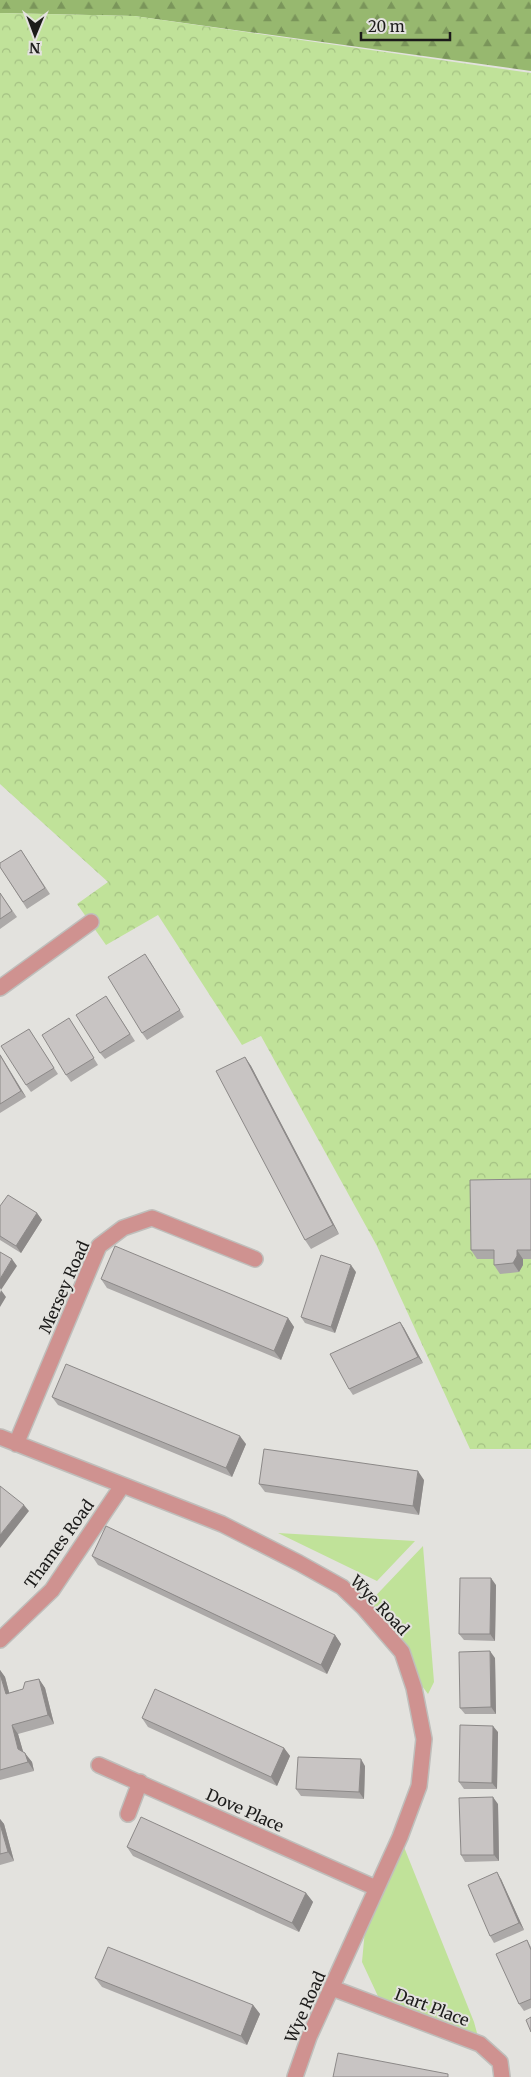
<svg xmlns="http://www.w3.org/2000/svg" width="531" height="2077" viewBox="0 0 531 2077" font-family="Merriweather,serif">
<defs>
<pattern id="forest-firs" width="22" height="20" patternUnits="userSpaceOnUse" patternTransform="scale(1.25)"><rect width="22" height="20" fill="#97b86f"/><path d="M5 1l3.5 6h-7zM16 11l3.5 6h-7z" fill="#7a955a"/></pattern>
<pattern id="park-crowns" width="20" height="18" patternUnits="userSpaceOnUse" patternTransform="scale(1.25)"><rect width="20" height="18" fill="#c0e299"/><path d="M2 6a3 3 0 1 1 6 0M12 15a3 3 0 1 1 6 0" fill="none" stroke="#a4c183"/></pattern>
</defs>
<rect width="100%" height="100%" fill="#e3e2de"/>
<path fill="#c0e299" d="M 278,1533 L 415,1541 L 377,1581 Z
M 423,1546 L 434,1682 L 428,1694 L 364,1608 Z
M 400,1837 L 474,2022 L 480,2044 L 383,2007 L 362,1962 L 367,1908 Z"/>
<path fill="url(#forest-firs)" d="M 0,0 L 531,0 L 531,71 L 134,16 L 0,13 Z"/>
<path fill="url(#park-crowns)" d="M 0,13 L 134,16 L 531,73 L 531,1449 L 470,1449 L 377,1246 L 261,1036 L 242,1045 L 158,915 L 106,945 L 77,904 L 108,882 L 0,784 Z"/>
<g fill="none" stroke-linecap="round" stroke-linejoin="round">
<g stroke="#bfbebb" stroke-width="18">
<path id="minor" d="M 0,988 L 91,922
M 0,1437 L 222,1524 L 299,1563 L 342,1587 L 364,1608 L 402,1652 L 414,1688 L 424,1739 L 419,1786 L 400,1837 L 309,2037 L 295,2077
M 16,1444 L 99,1246 L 123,1228 L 152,1218 L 255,1259
M 0,1640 L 52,1590 L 122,1486
M 99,1765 L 376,1888
M 128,1814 L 140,1782
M 332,1988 L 480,2044 L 500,2062 L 502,2077"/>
</g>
<use href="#minor" stroke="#cf9290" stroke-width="15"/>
</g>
<path fill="#aca9a8" d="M 21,850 L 50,894 L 27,909 L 0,867 Z
M 0,893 L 17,917 L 0,929 Z
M 150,961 L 184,1017 L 147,1040 L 142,1033 Z
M 106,996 L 135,1041 L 105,1059 L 100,1053 Z
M 69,1018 L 98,1065 L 71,1082 L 66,1075 Z
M 29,1029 L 58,1074 L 31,1092 L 26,1085 Z
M 0,1054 L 26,1097 L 0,1113 Z
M 245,1057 L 251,1066 L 339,1234 L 311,1249 L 305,1240 Z
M 531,1179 L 531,1259 L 523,1259 L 523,1265 L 519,1272 L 500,1274 L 494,1265 L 494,1259 L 477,1259 L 471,1250 Z
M 0,1206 L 37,1213 L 42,1220 L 21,1253 L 0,1240 Z
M 356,1272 L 335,1333 L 305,1323 L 301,1317 Z
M 101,1279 L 288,1318 L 294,1327 L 281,1360 L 107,1288 Z
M 400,1322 L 404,1328 L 423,1363 L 353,1395 L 349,1389 Z
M 52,1397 L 246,1444 L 232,1477 L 58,1405 Z
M 424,1480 L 419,1515 L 265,1492 L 259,1484 Z
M 92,1556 L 335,1635 L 341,1644 L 327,1674 L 98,1565 Z
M 496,1585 L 495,1641 L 464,1640 L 459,1634 Z
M 495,1658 L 496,1714 L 465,1714 L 460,1708 Z
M 0,1670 L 5,1677 L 9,1693 L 23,1689 L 39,1679 L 45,1688 L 54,1724 L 18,1734 L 23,1752 L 32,1762 L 34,1771 L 0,1780 Z
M 142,1718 L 284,1748 L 290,1756 L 277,1786 L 148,1727 Z
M 498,1732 L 497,1789 L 464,1789 L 459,1782 Z
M 365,1766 L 364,1799 L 301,1796 L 296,1789 Z
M 498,1804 L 499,1861 L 465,1862 L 461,1855 Z
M 0,1819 L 4,1824 L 14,1861 L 0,1865 Z
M 127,1847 L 306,1893 L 313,1902 L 299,1932 L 133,1856 Z
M 501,1879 L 524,1930 L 494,1943 L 490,1936 Z
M 527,1940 L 531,1947 L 531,2008 L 524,2011 L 519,2004 Z
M 95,1978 L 253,2005 L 260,2014 L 247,2045 L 102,1987 Z"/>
<path fill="#8c8988" d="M 0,1055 L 26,1097 L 21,1091 Z
M 245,1057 L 251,1066 L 339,1234 L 333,1225 Z
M 37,1213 L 42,1220 L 21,1253 L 16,1246 Z
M 517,1250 L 523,1259 L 523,1265 L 519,1272 L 513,1263 Z
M 12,1259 L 17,1266 L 1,1290 L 0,1288 L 0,1279 Z
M 351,1265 L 356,1272 L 335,1333 L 331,1327 Z
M 1,1290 L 6,1297 L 0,1307 L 0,1293 Z
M 288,1318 L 294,1327 L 281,1360 L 274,1351 Z
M 400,1322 L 404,1328 L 423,1363 L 418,1357 Z
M 240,1436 L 246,1444 L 232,1477 L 226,1468 Z
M 418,1471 L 424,1480 L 419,1515 L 413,1506 Z
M 24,1505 L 29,1511 L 0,1548 L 0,1535 Z
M 491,1578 L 496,1585 L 495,1641 L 490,1634 Z
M 335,1635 L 341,1644 L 327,1674 L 321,1665 Z
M 490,1651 L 495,1658 L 496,1714 L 491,1707 Z
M 0,1670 L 5,1677 L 12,1703 L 6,1694 L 0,1674 Z
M 39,1679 L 45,1688 L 54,1724 L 48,1715 Z
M 12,1725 L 18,1734 L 25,1758 L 18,1749 Z
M 493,1726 L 498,1732 L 497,1789 L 492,1783 Z
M 284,1748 L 290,1756 L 277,1786 L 271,1777 Z
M 25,1753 L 32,1762 L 34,1771 L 28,1762 Z
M 361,1759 L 365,1766 L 364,1799 L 359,1792 Z
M 493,1797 L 498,1804 L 499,1861 L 494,1855 Z
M 0,1819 L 4,1824 L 14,1861 L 8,1852 L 0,1824 Z
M 497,1872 L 501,1879 L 524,1930 L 519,1923 Z
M 306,1893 L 313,1902 L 299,1932 L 292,1923 Z
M 253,2005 L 260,2014 L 247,2045 L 241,2036 Z"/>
<path fill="#c8c4c3" stroke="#8c8988" d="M 21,850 L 45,888 L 23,902 L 0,867 L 0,863 Z
M 0,893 L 12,911 L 0,919 Z
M 145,954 L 180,1010 L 142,1033 L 108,977 Z
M 106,996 L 130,1034 L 100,1053 L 76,1015 Z
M 69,1018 L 94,1058 L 66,1075 L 42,1035 Z
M 29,1029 L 54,1068 L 26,1085 L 1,1046 Z
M 0,1055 L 21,1091 L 0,1104 Z
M 245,1057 L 333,1225 L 305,1240 L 216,1071 Z
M 531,1179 L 531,1250 L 517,1250 L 517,1256 L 513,1263 L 494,1265 L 494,1250 L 471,1250 L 470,1180 Z
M 8,1195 L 37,1213 L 16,1246 L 0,1236 L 0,1206 Z
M 115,1246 L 288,1318 L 274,1351 L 101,1279 Z
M 0,1252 L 12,1259 L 0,1279 Z
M 321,1255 L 351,1265 L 331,1327 L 301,1317 Z
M 400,1322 L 418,1357 L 349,1389 L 330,1354 Z
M 66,1364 L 240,1436 L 226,1468 L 52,1397 Z
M 264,1449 L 418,1471 L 413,1506 L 259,1484 Z
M 0,1486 L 24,1505 L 0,1535 Z
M 106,1526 L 335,1635 L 321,1665 L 92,1556 Z
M 460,1578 L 491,1578 L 490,1634 L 459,1634 Z
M 490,1651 L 491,1707 L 460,1708 L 459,1652 Z
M 0,1674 L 6,1694 L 23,1689 L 25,1682 L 39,1679 L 48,1715 L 12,1725 L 18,1749 L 25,1753 L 28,1762 L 0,1770 Z
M 155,1689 L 284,1748 L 271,1777 L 142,1718 Z
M 460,1725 L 493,1726 L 492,1783 L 459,1782 Z
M 298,1757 L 361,1759 L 359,1792 L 296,1789 Z
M 493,1797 L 494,1855 L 461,1855 L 459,1798 Z
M 141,1817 L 306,1893 L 292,1923 L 127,1847 Z
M 0,1824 L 8,1852 L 0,1854 Z
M 497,1872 L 519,1923 L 490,1936 L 468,1885 Z
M 527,1940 L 531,1950 L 531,1999 L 519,2004 L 496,1954 Z
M 108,1947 L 253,2005 L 241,2036 L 95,1978 Z
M 531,2017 L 531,2032 L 526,2020 Z
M 338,2053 L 448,2074 L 448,2077 L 333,2077 Z"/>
<g text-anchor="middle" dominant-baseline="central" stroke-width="4" stroke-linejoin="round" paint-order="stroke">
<g font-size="16" fill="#1c1b1a" stroke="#e3e2de">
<text transform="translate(64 1287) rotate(-66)">Mersey Road</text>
<text transform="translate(59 1544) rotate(-54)">Thames Road</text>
<text transform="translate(380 1605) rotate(46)">Wye Road</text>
<text transform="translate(245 1810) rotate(24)">Dove Place</text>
<text transform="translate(305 2007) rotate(-66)">Wye Road</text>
<text transform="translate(432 2007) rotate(21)">Dart Place</text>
</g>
</g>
<g transform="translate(35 35) rotate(181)" stroke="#e3e2de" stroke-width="4" paint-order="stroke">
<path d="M0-4L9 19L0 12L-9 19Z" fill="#1c1b1a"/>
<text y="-8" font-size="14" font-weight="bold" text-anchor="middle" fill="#1c1b1a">N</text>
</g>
<path d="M361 32v8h89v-8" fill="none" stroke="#1c1b1a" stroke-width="2.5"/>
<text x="368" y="32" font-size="15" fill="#1c1b1a" stroke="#e3e2de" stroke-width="4" paint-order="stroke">20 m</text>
</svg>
